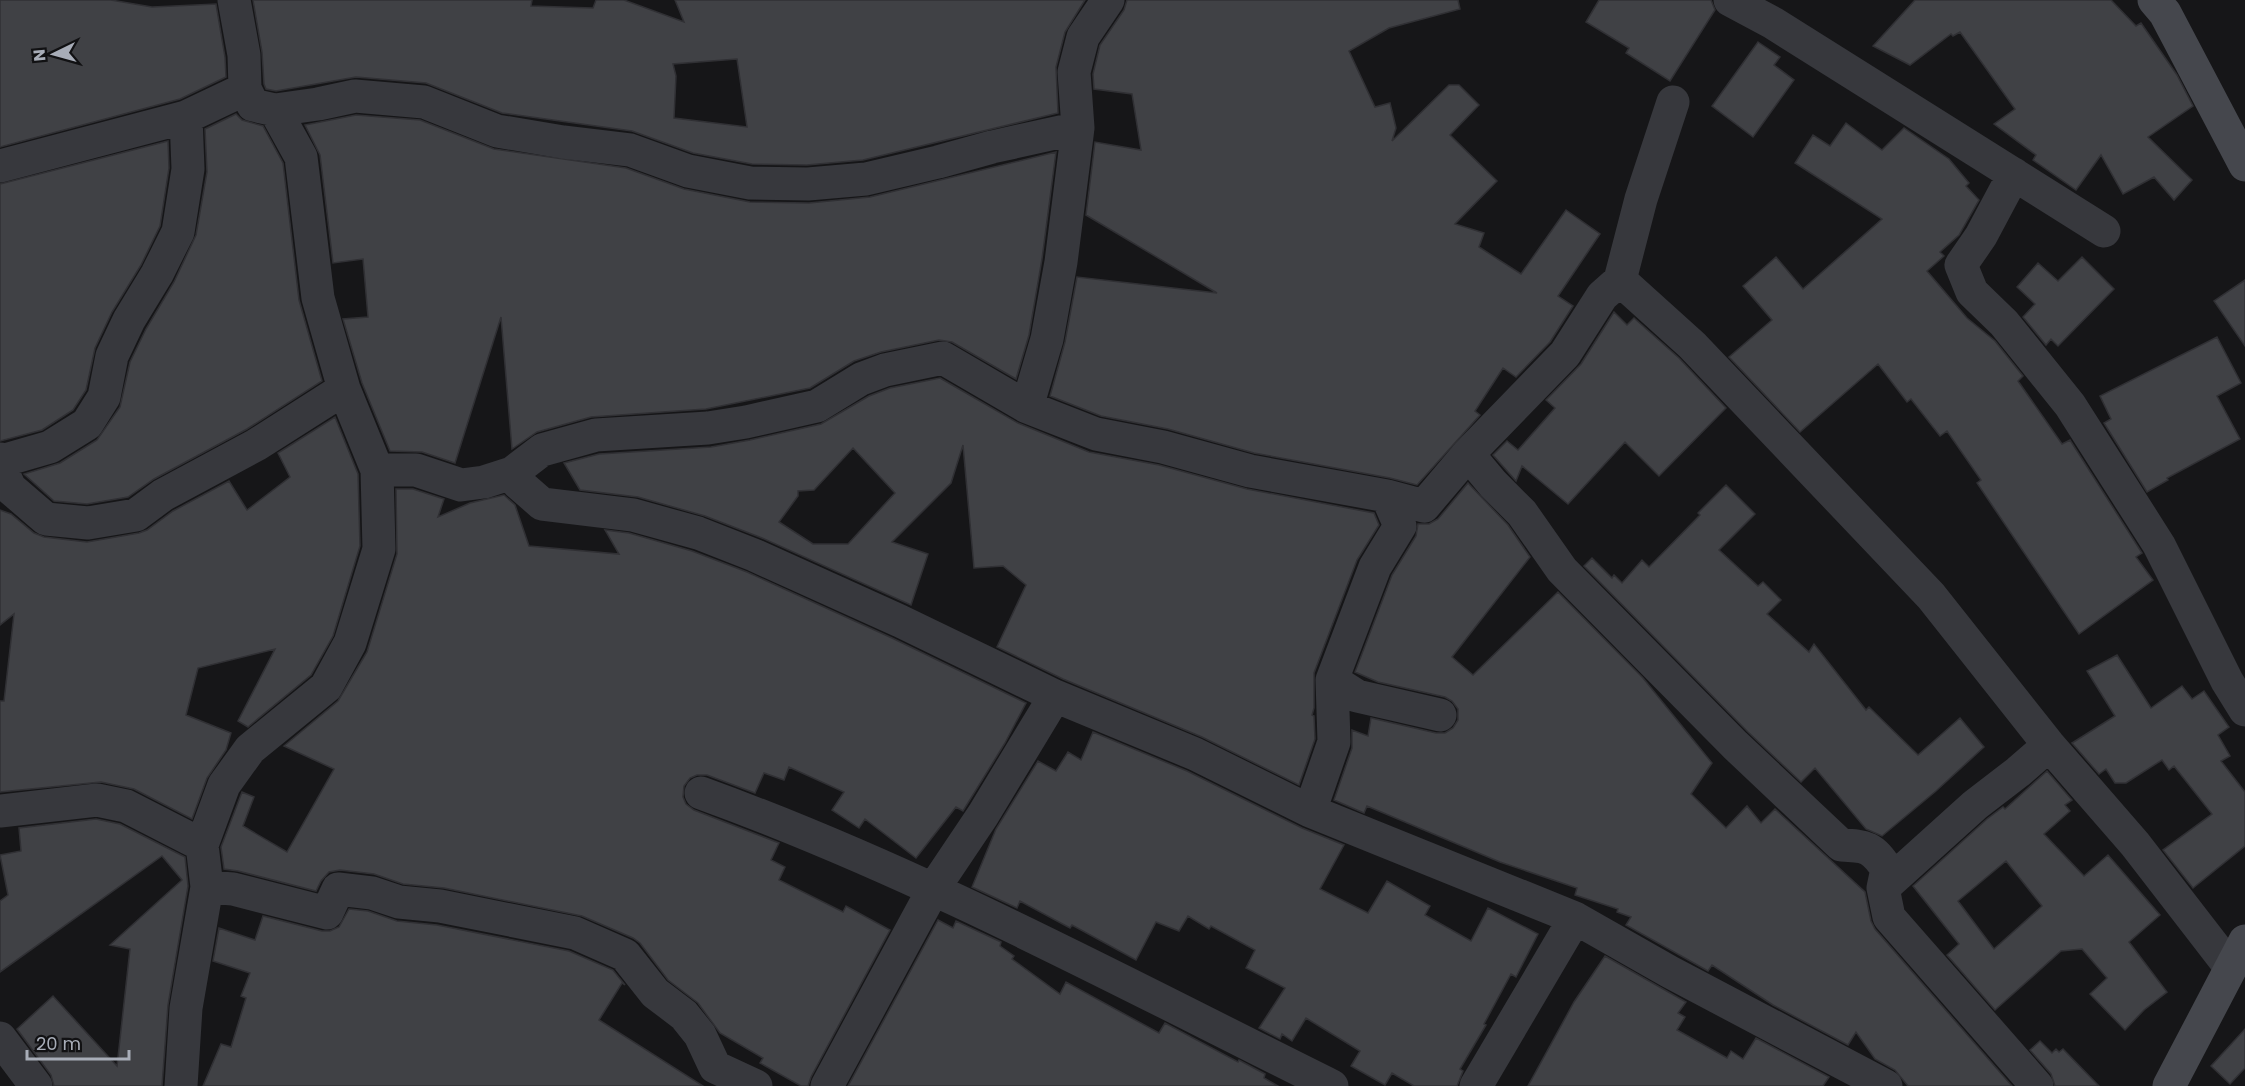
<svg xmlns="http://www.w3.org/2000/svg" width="2245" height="1086" viewBox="0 0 2245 1086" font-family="Poppins,sans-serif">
<rect width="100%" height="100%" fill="#161618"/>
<path fill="#404145" stroke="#303034" stroke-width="1.5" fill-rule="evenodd" d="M 0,0 L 111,0 L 152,7 L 216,4 L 225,57 L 226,77 L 180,99 L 0,147 Z
M 253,0 L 532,0 L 531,6 L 593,8 L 596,0 L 624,0 L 684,22 L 675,0 L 1085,0 L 1065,32 L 1056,67 L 1058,113 L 863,160 L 807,165 L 752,164 L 693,153 L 632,131 L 502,113 L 426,83 L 356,77 L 276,91 L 266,89 L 264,84 L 262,52 ZM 737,59 L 747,127 L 674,118 L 676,76 L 673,64 Z
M 1127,0 L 1458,0 L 1460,9 L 1389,28 L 1349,51 L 1375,107 L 1390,103 L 1396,128 L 1392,141 L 1449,85 L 1459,85 L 1479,105 L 1450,135 L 1497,181 L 1455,224 L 1484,233 L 1479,247 L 1521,274 L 1566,210 L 1600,234 L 1558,296 L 1573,306 L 1550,342 L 1516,377 L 1503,368 L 1475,411 L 1480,415 L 1417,485 L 1390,478 L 1254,453 L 1168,429 L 1101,416 L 1050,396 L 1065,342 L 1077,277 L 1217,293 L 1086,215 L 1095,142 L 1141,150 L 1132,94 L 1094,89 L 1093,74 L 1100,45 L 1124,10 Z
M 1599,0 L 1711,0 L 1715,10 L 1670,81 L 1626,53 L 1629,48 L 1586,22 Z
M 1915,0 L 2111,0 L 2136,26 L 2141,23 L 2177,75 L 2193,106 L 2148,137 L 2192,180 L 2174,200 L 2154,177 L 2123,194 L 2101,155 L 2076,190 L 2033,160 L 2036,155 L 1994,124 L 2015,109 L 1960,32 L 1953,36 L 1951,34 L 1910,65 L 1873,46 Z
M 1758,42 L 1780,57 L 1774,65 L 1794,80 L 1753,137 L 1712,106 Z
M 236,114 L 242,120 L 263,126 L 283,163 L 299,300 L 322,381 L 247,429 L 154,479 L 128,497 L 87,504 L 54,501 L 24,474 L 60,463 L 97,440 L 120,407 L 130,362 L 146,329 L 174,282 L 196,235 L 207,172 L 205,129 Z
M 356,115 L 420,120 L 494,149 L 626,168 L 684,189 L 750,202 L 809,203 L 870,197 L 1056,152 L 1042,259 L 1029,335 L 1016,379 L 952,342 L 939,340 L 881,352 L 854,361 L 810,388 L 706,409 L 591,417 L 537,432 L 512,449 L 501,317 L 455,463 L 422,452 L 390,451 L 362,383 L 343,319 L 368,317 L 363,259 L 333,263 L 320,155 L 305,125 Z
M 1846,123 L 1882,150 L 1904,128 L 1949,159 L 1969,183 L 1966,186 L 1979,200 L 1959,235 L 1940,252 L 1944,256 L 1927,271 L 1967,318 L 1995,341 L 2023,376 L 2018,381 L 2062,444 L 2070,440 L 2142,553 L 2136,557 L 2153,580 L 2079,634 L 1977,483 L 1981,480 L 1947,431 L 1940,436 L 1911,399 L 1907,402 L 1878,364 L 1800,432 L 1729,357 L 1772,320 L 1743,286 L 1776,257 L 1803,289 L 1882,219 L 1795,163 L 1813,135 L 1830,146 Z
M 168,141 L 169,168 L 160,226 L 141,265 L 112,312 L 95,348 L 86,390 L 73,410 L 42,430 L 0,441 L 0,184 Z
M 2082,257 L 2114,289 L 2058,346 L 2051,339 L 2046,345 L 2023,317 L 2035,304 L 2017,287 L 2038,263 L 2058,281 Z
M 2245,280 L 2245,346 L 2214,301 Z
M 1614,312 L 1627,325 L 1634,318 L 1679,358 L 1726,408 L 1659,476 L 1625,442 L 1568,504 L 1522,466 L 1516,481 L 1493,455 L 1507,441 L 1518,450 L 1555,408 L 1546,400 L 1581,364 Z
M 2217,337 L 2241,383 L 2217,396 L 2240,439 L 2167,478 L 2168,480 L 2147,492 L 2104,423 L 2111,419 L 2100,396 Z
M 940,378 L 1018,423 L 1089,452 L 1159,465 L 1247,489 L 1374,513 L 1379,525 L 1357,560 L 1314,673 L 1314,708 L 1312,715 L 1314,716 L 1315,739 L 1299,785 L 1202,737 L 1063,679 L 997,647 L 1026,585 L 1003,566 L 974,568 L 963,445 L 951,483 L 892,542 L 928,554 L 911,605 L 762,538 L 705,516 L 638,497 L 580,490 L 564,463 L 599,454 L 711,447 L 750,440 L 821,424 L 869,396 L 890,388 ZM 853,448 L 895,493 L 848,544 L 813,544 L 779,522 L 798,496 L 798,491 L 814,490 Z
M 335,417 L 358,474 L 360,546 L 333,636 L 311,675 L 248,727 L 238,721 L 275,649 L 198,668 L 186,715 L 231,733 L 226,750 L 207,778 L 192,819 L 134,789 L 101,782 L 0,792 L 0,701 L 4,701 L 14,614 L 0,625 L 0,510 L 11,514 L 34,533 L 44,537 L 87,542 L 139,533 L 147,530 L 173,511 L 229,481 L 247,510 L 290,477 L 278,453 Z
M 1468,483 L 1508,525 L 1530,557 L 1452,657 L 1473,675 L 1558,592 L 1643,678 L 1712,763 L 1691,794 L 1726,828 L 1747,806 L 1761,823 L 1775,809 L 1865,892 L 1871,921 L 1875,929 L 2012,1086 L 1908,1086 L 1895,1070 L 1875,1059 L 1856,1032 L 1848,1045 L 1773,1005 L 1712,965 L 1708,971 L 1626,925 L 1631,917 L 1617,912 L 1618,909 L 1575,895 L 1577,888 L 1500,862 L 1367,806 L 1364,813 L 1334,800 L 1352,748 L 1352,730 L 1368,736 L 1371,718 L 1436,733 L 1445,733 L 1453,728 L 1458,720 L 1458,709 L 1452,701 L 1445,697 L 1378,682 L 1355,672 L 1392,575 L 1416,536 L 1418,524 L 1429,524 L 1438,519 Z
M 1726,485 L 1755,514 L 1719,550 L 1758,586 L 1763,582 L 1781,600 L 1767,614 L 1809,652 L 1814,644 L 1866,710 L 1869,707 L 1918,755 L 1960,718 L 1984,747 L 1936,791 L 1882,836 L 1866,829 L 1815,768 L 1801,782 L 1748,732 L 1584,566 L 1592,558 L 1612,578 L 1614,575 L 1622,583 L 1642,560 L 1649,567 L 1700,515 L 1698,513 Z
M 396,489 L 413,489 L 444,499 L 438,517 L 470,503 L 504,495 L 515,505 L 529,546 L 619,554 L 605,530 L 629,533 L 692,551 L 747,572 L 892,638 L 1026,703 L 1005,743 L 963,811 L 956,807 L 916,858 L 865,819 L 859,828 L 832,810 L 844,792 L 789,767 L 784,780 L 764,773 L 755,793 L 707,775 L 697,775 L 690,778 L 684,786 L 683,797 L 686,804 L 694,810 L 779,843 L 771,860 L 785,867 L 779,880 L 843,912 L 846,906 L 890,930 L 811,1077 L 808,1086 L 801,1086 L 760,1063 L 763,1058 L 720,1033 L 698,1003 L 668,980 L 640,943 L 633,938 L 582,916 L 444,888 L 403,884 L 374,874 L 340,870 L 329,872 L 321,881 L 316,891 L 238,871 L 224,869 L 221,847 L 242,792 L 254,797 L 243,826 L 287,852 L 334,769 L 284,746 L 338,701 L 367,652 L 397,554 Z
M 2117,655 L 2151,708 L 2182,686 L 2192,699 L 2204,691 L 2229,727 L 2218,735 L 2230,756 L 2221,761 L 2245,792 L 2245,846 L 2193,888 L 2163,850 L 2212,814 L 2174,766 L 2169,770 L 2162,760 L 2126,783 L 2115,783 L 2106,769 L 2099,774 L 2072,743 L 2115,716 L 2087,671 Z
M 1093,732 L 1187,771 L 1302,828 L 1344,845 L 1320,889 L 1368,913 L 1387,881 L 1430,906 L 1425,915 L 1471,941 L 1488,908 L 1538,934 L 1516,977 L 1511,974 L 1484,1024 L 1486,1025 L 1460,1069 L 1463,1071 L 1457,1086 L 1414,1086 L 1392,1073 L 1385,1085 L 1351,1066 L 1360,1051 L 1306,1018 L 1292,1041 L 1282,1034 L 1280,1039 L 1259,1028 L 1285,988 L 1246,968 L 1255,950 L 1211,926 L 1209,929 L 1188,916 L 1179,931 L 1156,922 L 1136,960 L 1072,925 L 1070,928 L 1020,901 L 1017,908 L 972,887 L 996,829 L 1038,761 L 1056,771 L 1068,752 L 1081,760 Z
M 2047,771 L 2072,800 L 2065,805 L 2070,811 L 2044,834 L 2084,876 L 2108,855 L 2160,915 L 2129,942 L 2167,992 L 2144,1010 L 2125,1030 L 2090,994 L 2107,978 L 2082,949 L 2061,951 L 1995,1010 L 1947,955 L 1959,944 L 1913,886 L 1987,819 L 2003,807 L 2005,809 ZM 2006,861 L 2042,906 L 1994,949 L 1958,901 Z
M 96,819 L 120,824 L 185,857 L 188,886 L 168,1005 L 162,1086 L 54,1086 L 51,1075 L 17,1029 L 53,996 L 117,1066 L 130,949 L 110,945 L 182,880 L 162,856 L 0,972 L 0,901 L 8,895 L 0,855 L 21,851 L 19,828 Z
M 349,909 L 368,911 L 397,921 L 437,925 L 569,951 L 613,970 L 625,985 L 622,983 L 599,1020 L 703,1086 L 203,1086 L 221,1044 L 231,1047 L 246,998 L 241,996 L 250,973 L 213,961 L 219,928 L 255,940 L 263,916 L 322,931 L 330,931 L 339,927 Z
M 938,920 L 953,928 L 956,921 L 1001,942 L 1000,946 L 1014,956 L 1012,959 L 1060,994 L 1066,982 L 1159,1033 L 1165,1023 L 1238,1062 L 1239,1060 L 1265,1074 L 1264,1078 L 1278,1086 L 848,1086 Z
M 1605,956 L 1686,1002 L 1678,1013 L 1685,1017 L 1677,1030 L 1727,1058 L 1731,1051 L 1743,1059 L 1756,1038 L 1829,1077 L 1823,1086 L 1528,1086 L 1574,1002 Z
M 2245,1029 L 2245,1068 L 2230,1084 L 2211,1066 Z
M 2040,1041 L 2052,1053 L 2056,1049 L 2059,1052 L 2063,1049 L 2099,1086 L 2055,1086 L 2051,1074 L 2030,1050 Z"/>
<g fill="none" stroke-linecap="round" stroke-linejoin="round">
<path stroke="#37383d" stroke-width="33" d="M 234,0 L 244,55 L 245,89 L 253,105 L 275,110 L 318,104 L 355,96 L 424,102 L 497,131 L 563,142 L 630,150 L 688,171 L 750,183 L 808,184 L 866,179 L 938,162 L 992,147 L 1078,128 L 1074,72 L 1083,37 L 1108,0
M 1730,0 L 1773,23 L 2104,231
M 275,110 L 301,157 L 318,298 L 344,389 L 377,470
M 0,166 L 186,117 L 245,89
M 2014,174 L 1981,236 L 1961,265 L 1972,292 L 2004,323 L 2070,405 L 2159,545 L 2227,681 L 2245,710
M 1620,280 L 1692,345 L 1931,596 L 2049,745 L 2135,844 L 2230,967
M 1027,407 L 1047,339 L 1061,262 L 1078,128
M 1468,454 L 1493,484 L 1522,513 L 1562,570 L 1735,745 L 1841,845 C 1867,846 1872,847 1887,869 L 1883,888 L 1889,917 L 2037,1086
M 0,459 L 5,460 L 50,447 L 87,424 L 104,397 L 112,356 L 129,320 L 157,274 L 178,232 L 188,169 L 186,117
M 5,460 L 5,477 L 10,488 L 46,519 L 88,523 L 136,515 L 163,495 L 256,445 L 344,389
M 512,473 L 518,483 L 542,504 L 633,515 L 698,533 L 754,555 L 900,621 L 1055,696 L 1195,754 L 1310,811 L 1334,742 L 1332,680
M 1440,715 L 1357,696 L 1332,680 L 1375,567 L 1400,526 L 1387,496 L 1424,506 L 1468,454 L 1565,354 L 1602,296 L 1620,280 L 1641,199 L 1673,102
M 701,793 C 919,872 1124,983 1332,1086
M 0,811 L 97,800 L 126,806 L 202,845
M 1310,811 L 1575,918 L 1670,972 L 1886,1086
M 207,887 L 233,889 L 327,913 L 338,889 L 372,893 L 399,902 L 440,906 L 575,933 L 625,955 L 655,993 L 684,1015 L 700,1035 L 715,1067 L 756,1086
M 1883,888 L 1975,805 L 2018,772 L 2049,745
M 0,1038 L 36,1086
M 181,1086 L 186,1008 L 207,887 L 202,845 L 224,785 L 250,749 L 326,687 L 350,643 L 379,549 L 377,470 L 416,470 L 461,485 L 484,482 L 512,473 L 542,450 L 596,435 L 708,428 L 746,422 L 817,406 L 861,379 L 885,370 L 943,358 L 1027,407 L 1096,434 L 1163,447 L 1250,471 L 1387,496
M 827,1086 L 934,888 L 983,815 L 1055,696
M 1476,1086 L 1575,918"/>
<path stroke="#45474d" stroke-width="33" d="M 2154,0 L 2165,13 L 2245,165
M 2169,1086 L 2245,941"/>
</g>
<g transform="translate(54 54) rotate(265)" stroke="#111113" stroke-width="4.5" paint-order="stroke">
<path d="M0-4.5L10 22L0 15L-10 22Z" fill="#a8adb8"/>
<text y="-9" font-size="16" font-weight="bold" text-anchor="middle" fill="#a8adb8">N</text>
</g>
<path d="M27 1050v9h102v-9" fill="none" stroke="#a8adb8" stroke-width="3"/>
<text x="36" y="1050" font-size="18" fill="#a8adb8" stroke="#111113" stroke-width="4.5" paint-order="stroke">20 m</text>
</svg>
